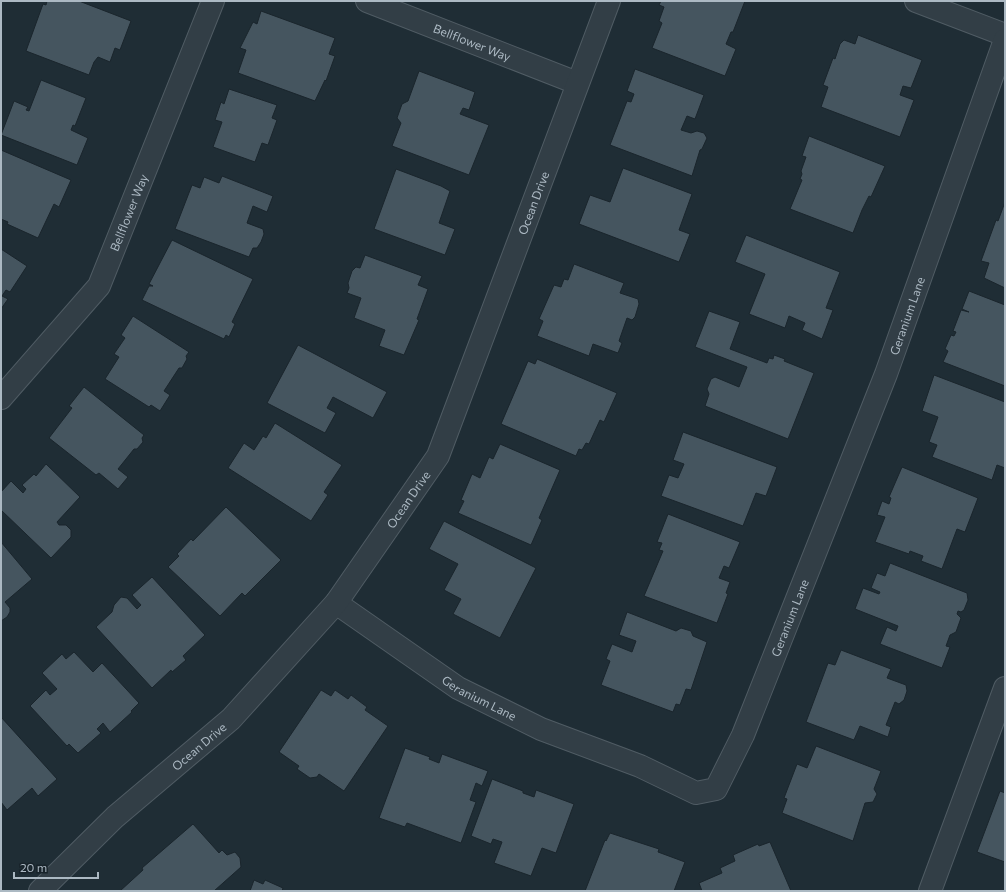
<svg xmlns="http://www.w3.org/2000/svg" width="1006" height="892" viewBox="0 0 1006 892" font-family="Commissioner,sans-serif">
<rect width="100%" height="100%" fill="#1f2d35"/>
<path fill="#45555f" stroke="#1a252c" d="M 47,1 L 79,1 L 131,21 L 120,50 L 115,48 L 110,62 L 98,57 L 94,62 L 89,75 L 26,51 L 43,4 L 46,5 Z
M 661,1 L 745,1 L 733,32 L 731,32 L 726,44 L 736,49 L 725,76 L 652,48 L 662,23 L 659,21 L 664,7 L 659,5 Z
M 261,11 L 335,38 L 329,54 L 335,56 L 326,81 L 325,80 L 315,101 L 238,73 L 246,50 L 240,48 L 253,22 L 257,24 Z
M 858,35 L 922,60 L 911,88 L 903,86 L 900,95 L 914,100 L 900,137 L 821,107 L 828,87 L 823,85 L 833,58 L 835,59 L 840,44 L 844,40 L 855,44 Z
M 635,69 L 704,95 L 695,119 L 687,116 L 681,130 L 691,133 L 697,131 L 704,133 L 707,138 L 702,149 L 700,150 L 692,176 L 610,145 L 627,101 L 631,102 L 634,94 L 627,91 Z
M 419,71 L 475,92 L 469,110 L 463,108 L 460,114 L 489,125 L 469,175 L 392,146 L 401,123 L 397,118 L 402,104 L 408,101 Z
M 41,80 L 86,98 L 75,126 L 73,125 L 71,130 L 88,138 L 77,165 L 1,135 L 14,101 L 28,107 L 26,110 L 29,111 Z
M 229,89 L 277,105 L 272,118 L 277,120 L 268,145 L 262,143 L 255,162 L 213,147 L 222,122 L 215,120 L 221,102 L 224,104 Z
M 809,136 L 885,166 L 871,197 L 869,196 L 862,210 L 853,233 L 790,209 L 802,180 L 800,179 L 802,174 L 801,171 L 806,157 L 802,156 Z
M 1,150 L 71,180 L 59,207 L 54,204 L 38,238 L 7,224 L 8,222 L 1,219 Z
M 623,168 L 692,194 L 679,230 L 690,234 L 679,262 L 579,224 L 590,195 L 610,202 Z
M 396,169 L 441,186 L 450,191 L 439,223 L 455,229 L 445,255 L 374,229 Z
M 222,176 L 273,196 L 267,212 L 253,206 L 247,223 L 263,229 L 264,234 L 261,242 L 257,248 L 253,248 L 249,257 L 175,229 L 192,185 L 200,188 L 204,177 L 219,183 Z
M 1005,202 L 1005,288 L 984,278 L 989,263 L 981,261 L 996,220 L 998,221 Z
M 746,235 L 840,272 L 826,308 L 833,310 L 822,339 L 802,330 L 805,323 L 789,316 L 785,328 L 749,314 L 765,274 L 735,262 Z
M 172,240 L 253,279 L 232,322 L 235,324 L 229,337 L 226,335 L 224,339 L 142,300 L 149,286 L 153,286 L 149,284 Z
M 1,249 L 27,266 L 10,292 L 6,290 L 2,296 L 8,299 L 1,309 Z
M 365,255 L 422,276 L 418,285 L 428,289 L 417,319 L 419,320 L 404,355 L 379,346 L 385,330 L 354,318 L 361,298 L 347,293 L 349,288 L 348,283 L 352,271 L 356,267 L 360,268 Z
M 574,264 L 624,283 L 620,293 L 638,299 L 639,304 L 635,317 L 632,320 L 627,318 L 619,341 L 622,343 L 618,353 L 593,344 L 589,356 L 537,336 L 543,321 L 539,319 L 554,285 L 561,287 L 564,279 L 568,280 Z
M 969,291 L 1005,305 L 1005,386 L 943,362 L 948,351 L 945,349 L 951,335 L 954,336 L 956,332 L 953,331 L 961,310 L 969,312 L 962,309 Z
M 709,311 L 740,322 L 730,349 L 767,363 L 769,358 L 773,359 L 774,355 L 785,359 L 784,361 L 814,373 L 788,439 L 705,406 L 709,394 L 707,389 L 711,379 L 715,377 L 739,387 L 747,367 L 695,347 Z
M 133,316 L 189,352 L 186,356 L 187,359 L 182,368 L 179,368 L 164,391 L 170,395 L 160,411 L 151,405 L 149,407 L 105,379 L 119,357 L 114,354 L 125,338 L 121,335 Z
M 298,345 L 387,392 L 373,418 L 333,397 L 327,408 L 336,413 L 325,433 L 267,403 Z
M 537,359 L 617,393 L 604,422 L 600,420 L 589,444 L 586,443 L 582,450 L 579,449 L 576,456 L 501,424 L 528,361 L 535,364 Z
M 934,375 L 1005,402 L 1005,468 L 997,465 L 992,480 L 932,457 L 937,445 L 929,442 L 938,417 L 922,411 Z
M 84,387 L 144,435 L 142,438 L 143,442 L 137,449 L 134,449 L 118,469 L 128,477 L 118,489 L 99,473 L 96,475 L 49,438 L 72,408 L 69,406 Z
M 275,423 L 342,465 L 324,492 L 328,495 L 311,521 L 228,468 L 244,443 L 254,450 L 263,436 L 266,438 Z
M 683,432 L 777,467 L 766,496 L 756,493 L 743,526 L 661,496 L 669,475 L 678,478 L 684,464 L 673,460 Z
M 500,444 L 560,470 L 539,518 L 542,520 L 531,545 L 458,513 L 464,501 L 461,500 L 472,474 L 480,478 L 489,457 L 493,459 Z
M 46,464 L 80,497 L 57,522 L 59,525 L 66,525 L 71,530 L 71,537 L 51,558 L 1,510 L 1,492 L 11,481 L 23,493 L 26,489 L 22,485 L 34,474 L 36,476 Z
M 902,467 L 978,498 L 965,532 L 957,529 L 942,569 L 921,561 L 923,556 L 910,551 L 909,554 L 875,542 L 885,517 L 877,515 L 882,501 L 889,504 L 891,498 L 889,497 Z
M 226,507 L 281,560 L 245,596 L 242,593 L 220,616 L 168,567 L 179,556 L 177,554 L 191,539 L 193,541 Z
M 668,514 L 740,542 L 729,568 L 724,566 L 719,578 L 730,582 L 726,593 L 728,594 L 717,623 L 644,596 L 663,551 L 659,550 L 662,543 L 657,542 Z
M 444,521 L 536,568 L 500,638 L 453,614 L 461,599 L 444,590 L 458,564 L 429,549 Z
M 1,542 L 32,579 L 5,602 L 10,608 L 10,612 L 7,617 L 1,621 Z
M 890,563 L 967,593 L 968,600 L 964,610 L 961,612 L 958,611 L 957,614 L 961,618 L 956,632 L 950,635 L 946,646 L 950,647 L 942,668 L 880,644 L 887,627 L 896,631 L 898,626 L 855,609 L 863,588 L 879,594 L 880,592 L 871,588 L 877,573 L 885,576 Z
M 152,577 L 205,635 L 183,656 L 186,660 L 172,672 L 171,670 L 152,688 L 96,627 L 112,612 L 114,605 L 121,597 L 127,598 L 137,609 L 141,605 L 132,595 Z
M 627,612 L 676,631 L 681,628 L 691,631 L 693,636 L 707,642 L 691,690 L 686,689 L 680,705 L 676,704 L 673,712 L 601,685 L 610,661 L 606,659 L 612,644 L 632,652 L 636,641 L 619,635 Z
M 841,650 L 891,669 L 887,678 L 906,685 L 907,691 L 904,700 L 899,704 L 895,702 L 886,725 L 891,727 L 888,737 L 860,726 L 854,740 L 806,722 L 828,663 L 835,665 Z
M 74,652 L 93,672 L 102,663 L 139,703 L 131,711 L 132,712 L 110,732 L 103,723 L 97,729 L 101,733 L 78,753 L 69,744 L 67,746 L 30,706 L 46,690 L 50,695 L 57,689 L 42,673 L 62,654 L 66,659 Z
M 321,690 L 331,696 L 335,690 L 348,699 L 351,695 L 367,707 L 365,710 L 388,726 L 344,791 L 319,774 L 317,777 L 310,778 L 297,769 L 299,766 L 279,752 Z
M 1,717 L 57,779 L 38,796 L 32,788 L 7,810 L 1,802 Z
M 816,746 L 881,771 L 874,789 L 877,794 L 873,802 L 865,803 L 853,841 L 782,813 L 787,799 L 784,798 L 797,764 L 807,768 Z
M 405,748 L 430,757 L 429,759 L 439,763 L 442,754 L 488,771 L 482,786 L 476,783 L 470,800 L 476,802 L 461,843 L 407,823 L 405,827 L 379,818 Z
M 492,779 L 523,791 L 523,793 L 534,797 L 536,790 L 574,804 L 556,853 L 542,848 L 531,876 L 494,863 L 502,842 L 493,839 L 491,844 L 471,836 Z
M 1000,791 L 1005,793 L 1005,862 L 977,852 Z
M 193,824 L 219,853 L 222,850 L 227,855 L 235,852 L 240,858 L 241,867 L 214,891 L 120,891 L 143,870 L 142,868 Z
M 610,833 L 659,849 L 658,852 L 685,862 L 674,891 L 585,891 L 605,840 L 606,841 Z
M 770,842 L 791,891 L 702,891 L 699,883 L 722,873 L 720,868 L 735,861 L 733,855 L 758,844 L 759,846 Z
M 254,880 L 263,884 L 265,880 L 283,888 L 282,891 L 250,891 Z"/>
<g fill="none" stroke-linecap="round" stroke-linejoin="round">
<g stroke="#505c64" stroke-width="24">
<g id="minor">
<path id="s1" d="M 367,1 L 577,83"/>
<path d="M 916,1 L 1005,35"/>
<path id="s2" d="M 1,398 L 99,286 L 213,1"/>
<path id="s3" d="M 336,603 L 458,688 L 541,729 L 640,766 L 696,793 L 716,789 L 743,735 L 886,374 L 1005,40"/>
<path id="s4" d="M 40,891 L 115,817 L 231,719 L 336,603 L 438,456 L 609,1"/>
<path d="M 930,891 L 1005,688"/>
</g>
</g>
<use href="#minor" stroke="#323e46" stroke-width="22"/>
</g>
<g text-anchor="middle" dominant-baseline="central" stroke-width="3.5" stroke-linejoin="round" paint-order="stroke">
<g font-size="12" fill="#acb9c3" stroke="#18232a">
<text stroke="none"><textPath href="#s1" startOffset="113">Bellflower Way</textPath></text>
<text stroke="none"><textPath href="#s4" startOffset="863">Ocean Drive</textPath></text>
<text stroke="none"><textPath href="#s2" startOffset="228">Bellflower Way</textPath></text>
<text stroke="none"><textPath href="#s3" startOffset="940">Geranium Lane</textPath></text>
<text stroke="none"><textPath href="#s4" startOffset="540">Ocean Drive</textPath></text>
<text stroke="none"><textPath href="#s3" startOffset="616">Geranium Lane</textPath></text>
<text stroke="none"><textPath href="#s3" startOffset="172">Geranium Lane</textPath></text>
<text stroke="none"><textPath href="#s4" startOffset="215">Ocean Drive</textPath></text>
</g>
</g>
<rect width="1006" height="892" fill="none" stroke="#acb9c3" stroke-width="4"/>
<path d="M14 872v6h84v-6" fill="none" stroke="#acb9c3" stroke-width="2"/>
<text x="20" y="872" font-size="12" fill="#acb9c3" stroke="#18232a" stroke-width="3" paint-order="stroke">20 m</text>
</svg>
